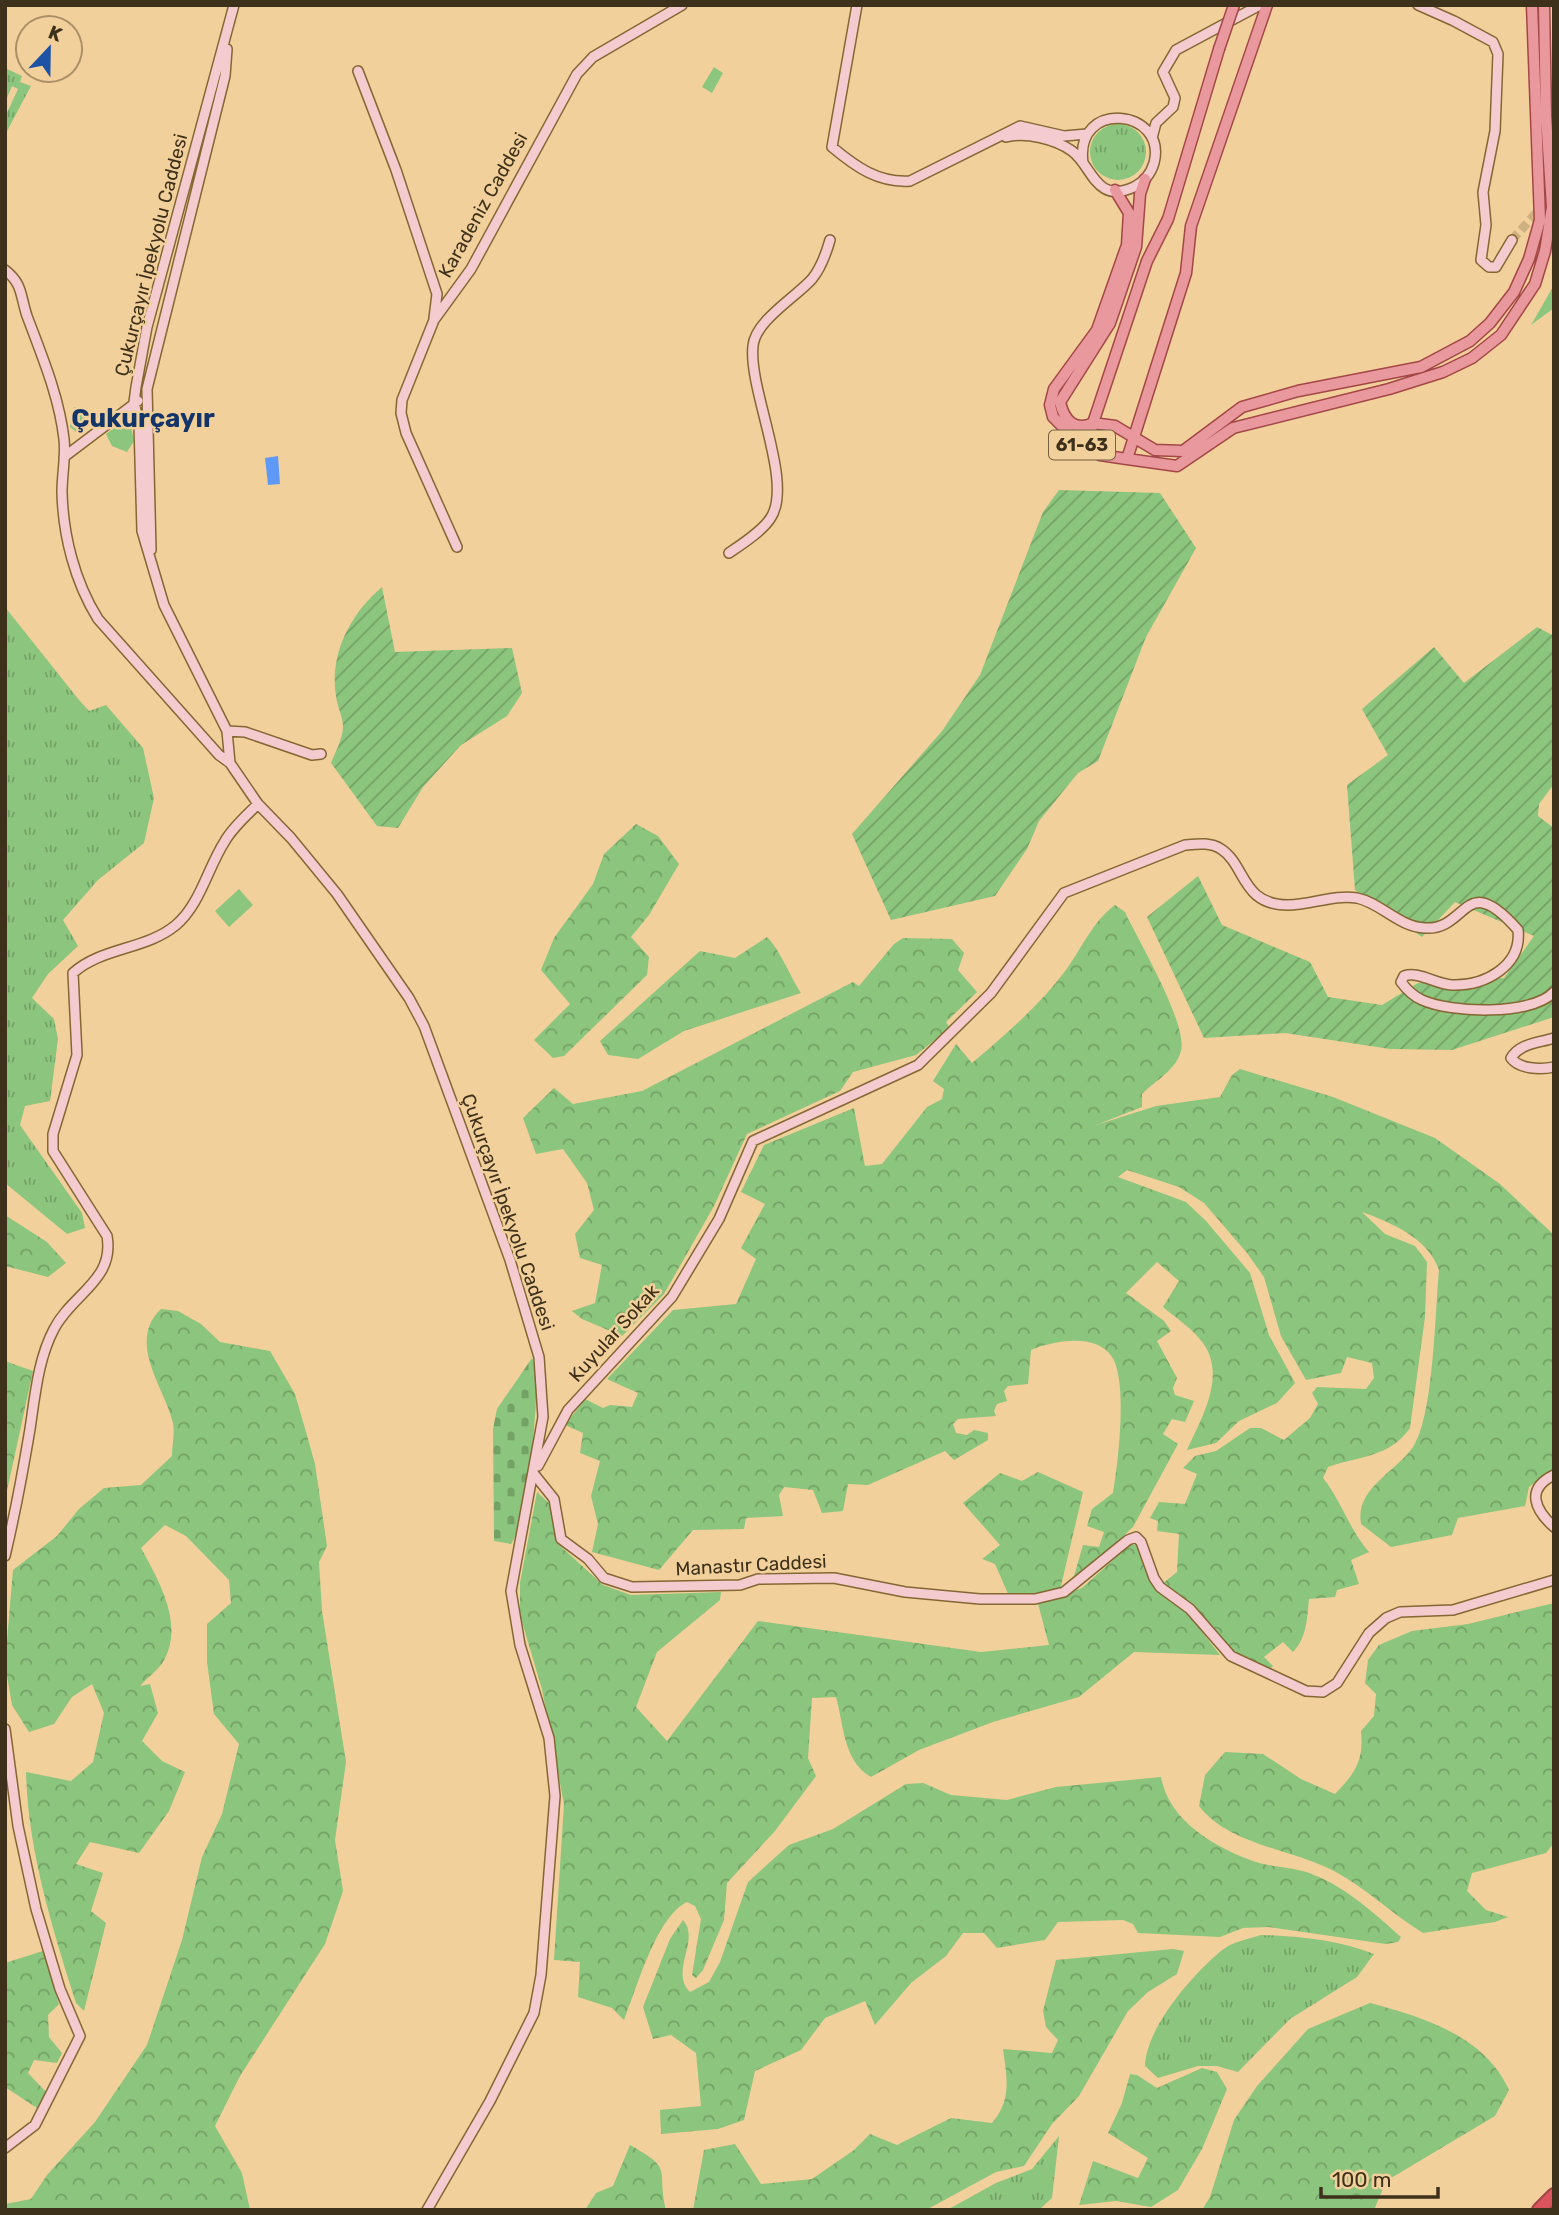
<svg xmlns="http://www.w3.org/2000/svg" width="1559" height="2215" viewBox="0 0 1559 2215" font-family="Rubik,sans-serif">
<defs>
<pattern id="grass-tufts" width="24" height="20" patternUnits="userSpaceOnUse" patternTransform="scale(1.75)"><rect width="24" height="20" fill="#8cc57d"/><path d="M3 7l-1-3M5 7V3M7 7l1-3M15 17l-1-3M17 17v-4M19 17l1-3" fill="none" stroke="#74a166"/></pattern>
<pattern id="forest-crowns" width="20" height="18" patternUnits="userSpaceOnUse" patternTransform="scale(1.75)"><rect width="20" height="18" fill="#8cc57d"/><path d="M2 6a3 3 0 1 1 6 0M12 15a3 3 0 1 1 6 0" fill="none" stroke="#74a166"/></pattern>
<pattern id="cemetery-stones" width="16" height="16" patternUnits="userSpaceOnUse" patternTransform="scale(1.75)"><rect width="16" height="16" fill="#8cc57d"/><path d="M2 7V4a2 2 0 0 1 4 0v3zM10 15v-3a2 2 0 0 1 4 0v3z" fill="#74a166"/></pattern>
<pattern id="garden-furrows" width="10" height="10" patternUnits="userSpaceOnUse" patternTransform="scale(1.75)"><rect width="10" height="10" fill="#8cc57d"/><path d="M-1 1l2-2M0 10L10 0M9 11l2-2" fill="none" stroke="#74a166"/></pattern>
</defs>
<rect width="100%" height="100%" fill="#f2d09b"/>
<path fill="url(#grass-tufts)" d="M 5,68 L 22,76 L 20,82 L 31,86 L 5,135 L 5,117 L 18,89 L 12,86 L 5,103 Z
M1090 152a28 28 0 1 1 56 0a28 28 0 1 1-56 0Z
M 5,607 L 79,700 L 89,711 L 106,705 L 143,748 L 154,798 L 144,843 L 98,880 L 63,920 L 78,946 L 48,974 L 32,998 L 54,1019 L 58,1039 L 50,1101 L 25,1106 L 20,1125 L 82,1213 L 85,1228 L 67,1234 L 5,1183 Z
M 1261,1935 C 1300,1936 1338,1940 1374,1954 L 1357,1977 L 1290,2019 L 1238,2072 L 1217,2066 L 1198,2066 L 1158,2078 L 1145,2066 C 1146,2028 1192,1975 1221,1951 C 1231,1942 1248,1939 1261,1935 Z
M 1059,2136 L 1052,2198 L 1039,2210 L 947,2210 L 996,2183 L 1032,2169 Z"/>
<path fill="url(#forest-crowns)" d="M 1554,286 L 1554,308 L 1531,325 L 1553,287 Z
M 636,824 L 658,836 L 679,864 L 649,915 L 631,937 L 649,957 L 647,975 L 564,1056 L 553,1058 L 534,1040 L 570,1004 L 541,970 L 554,938 L 593,884 L 604,854 Z
M 1115,905 L 1125,912 C 1138,940 1188,1024 1181,1051 C 1176,1070 1155,1081 1142,1094 L 1142,1107 L 1096,1125 L 1156,1106 L 1220,1097 L 1232,1075 L 1240,1069 L 1333,1097 L 1435,1138 L 1500,1184 L 1554,1235 L 1554,1468 L 1529,1487 L 1525,1506 L 1458,1518 L 1452,1535 L 1391,1547 L 1361,1524 C 1355,1488 1395,1473 1413,1447 C 1434,1416 1435,1310 1439,1270 C 1428,1238 1392,1223 1362,1212 L 1385,1234 L 1415,1246 L 1427,1262 L 1425,1317 L 1410,1428 C 1390,1457 1360,1456 1328,1467 L 1323,1478 C 1342,1502 1349,1529 1369,1552 L 1351,1560 L 1359,1584 L 1337,1590 L 1335,1597 L 1309,1599 C 1307,1619 1307,1637 1293,1652 L 1283,1642 L 1264,1657 L 1273,1666 L 1269,1670 L 1233,1653 L 1162,1584 L 1177,1572 L 1179,1534 L 1157,1531 L 1158,1521 L 1150,1518 L 1159,1502 L 1185,1504 L 1197,1474 L 1183,1468 L 1195,1456 L 1216,1451 L 1250,1428 L 1261,1428 L 1284,1440 L 1310,1418 L 1318,1404 L 1312,1393 L 1317,1387 L 1366,1389 L 1374,1378 L 1372,1363 L 1347,1357 L 1341,1373 L 1306,1380 L 1281,1336 L 1264,1277 L 1247,1253 L 1204,1203 L 1179,1187 L 1127,1170 L 1118,1177 L 1186,1202 L 1206,1221 L 1250,1273 L 1269,1335 L 1295,1383 L 1277,1403 L 1239,1421 L 1216,1443 L 1187,1450 C 1201,1419 1227,1376 1203,1343 C 1193,1329 1176,1318 1163,1307 L 1179,1281 L 1157,1262 L 1126,1293 L 1164,1321 L 1171,1331 L 1157,1341 L 1177,1378 L 1173,1388 L 1175,1395 L 1194,1401 L 1185,1422 L 1172,1419 L 1163,1434 L 1178,1444 L 1133,1527 L 1072,1583 L 1083,1545 L 1099,1547 L 1104,1532 L 1087,1526 L 1092,1509 L 1113,1493 C 1118,1464 1128,1381 1112,1357 C 1096,1332 1052,1341 1031,1350 L 1028,1384 L 1008,1386 L 1004,1391 L 1007,1401 L 997,1404 L 994,1411 L 996,1416 L 958,1419 L 953,1424 L 956,1433 L 967,1435 L 974,1430 L 988,1433 L 988,1440 L 954,1460 L 945,1451 L 868,1485 L 848,1484 L 843,1511 L 822,1513 L 813,1490 L 784,1487 L 779,1495 L 783,1516 L 746,1518 L 744,1529 L 693,1530 L 659,1570 L 592,1552 L 598,1524 L 591,1496 L 600,1461 L 580,1453 L 583,1433 L 565,1425 L 585,1399 L 603,1408 L 610,1405 L 632,1407 L 638,1393 L 607,1379 L 673,1310 L 736,1304 L 756,1259 L 741,1248 L 765,1204 L 741,1192 L 764,1145 L 854,1108 L 865,1166 L 882,1164 L 927,1107 L 942,1099 L 944,1089 L 933,1081 L 956,1044 L 972,1063 C 1005,1035 1040,1005 1066,970 C 1082,948 1092,922 1115,905 Z
M 767,937 C 780,950 790,976 801,993 L 684,1031 L 638,1059 L 608,1055 L 600,1041 L 700,951 L 735,958 Z
M 903,938 L 952,939 L 964,953 L 958,970 L 977,992 L 946,1022 L 950,1028 L 916,1055 L 853,1072 L 840,1091 L 747,1134 L 714,1206 L 664,1294 L 622,1336 L 582,1319 L 572,1311 L 595,1303 L 602,1265 L 580,1258 L 575,1234 L 594,1210 L 587,1183 L 563,1149 L 536,1154 L 523,1118 L 554,1088 L 573,1104 L 642,1091 L 853,982 L 859,986 L 894,944 Z
M 5,1215 L 47,1242 L 66,1263 L 48,1277 L 5,1266 Z
M 161,1309 L 178,1311 L 201,1324 L 220,1342 L 270,1351 L 295,1394 L 306,1432 L 315,1464 L 327,1546 L 319,1562 L 322,1611 L 346,1762 L 335,1840 L 343,1891 L 325,1944 L 240,2076 L 215,2126 L 242,2173 L 250,2210 L 5,2210 L 5,2204 L 31,2199 L 47,2175 L 95,2122 L 147,2045 L 182,1940 L 202,1857 L 222,1814 L 239,1744 L 214,1714 L 207,1662 L 207,1624 L 231,1603 L 229,1580 L 186,1536 L 165,1525 L 141,1548 C 159,1581 185,1625 163,1662 C 158,1670 147,1678 140,1686 L 150,1684 L 158,1713 L 142,1741 L 162,1761 L 185,1772 L 169,1811 L 139,1853 L 90,1842 L 76,1864 L 103,1873 L 91,1911 L 106,1923 L 84,2011 L 76,2003 C 52,1927 28,1851 26,1772 L 71,1781 L 93,1762 L 104,1713 L 92,1684 L 72,1697 L 54,1724 L 29,1732 L 12,1705 L 5,1664 L 13,1570 L 57,1536 L 79,1509 L 104,1488 L 141,1485 L 172,1456 C 172,1446 175,1433 173,1423 C 165,1388 126,1342 161,1309 Z
M 5,1361 L 33,1371 L 5,1500 Z
M 1038,1472 L 1083,1492 L 1060,1590 L 1036,1595 L 1009,1596 L 995,1564 L 982,1559 L 1000,1545 L 963,1503 L 1000,1473 L 1022,1481 Z
M 537,1492 L 549,1503 L 557,1543 L 603,1585 L 631,1595 L 721,1592 L 720,1600 L 657,1652 L 636,1707 L 667,1741 L 758,1621 L 981,1652 L 1049,1645 L 1038,1604 L 1082,1588 L 1131,1544 L 1137,1545 L 1155,1588 L 1186,1611 L 1220,1655 L 1134,1652 L 1079,1697 L 993,1722 L 919,1750 L 871,1777 C 843,1761 844,1725 836,1697 L 812,1698 L 808,1758 L 816,1776 L 775,1831 L 727,1883 L 724,1920 L 703,1970 L 696,1978 L 692,1975 L 701,1919 L 695,1906 L 687,1902 C 656,1917 637,1988 624,2020 L 612,2008 L 578,1997 L 580,1962 L 554,1960 L 564,1804 L 542,1689 L 520,1615 L 520,1583 Z
M 1554,1603 L 1554,1843 L 1546,1853 L 1472,1873 L 1467,1891 L 1486,1910 L 1508,1917 L 1495,1922 L 1423,1933 C 1392,1914 1366,1888 1334,1871 C 1292,1849 1229,1845 1199,1806 L 1205,1775 L 1225,1752 L 1263,1754 L 1301,1779 L 1335,1794 C 1355,1773 1364,1761 1361,1731 L 1374,1716 L 1376,1694 L 1365,1683 L 1368,1660 L 1379,1645 L 1412,1631 L 1468,1624 Z
M 1161,1777 C 1169,1821 1215,1848 1256,1862 C 1275,1868 1296,1867 1314,1875 C 1347,1888 1375,1914 1401,1937 L 1398,1942 L 1386,1944 L 1268,1927 L 1243,1928 L 1220,1937 L 1138,1933 L 1133,1924 L 1123,1920 L 1058,1922 L 1045,1940 L 997,1948 L 984,1933 L 963,1933 L 946,1956 L 911,1983 L 875,2025 L 865,2001 L 825,2018 L 801,2050 L 755,2071 L 744,2120 L 718,2129 L 661,2134 L 660,2110 L 701,2106 L 696,2053 L 671,2035 L 653,2039 L 643,2007 L 670,1939 L 683,1920 C 701,1940 669,1971 690,1992 L 709,1982 L 720,1962 L 748,1882 L 789,1845 L 833,1829 L 906,1784 L 923,1783 L 951,1795 L 1007,1800 L 1056,1787 Z
M 1173,1949 L 1184,1951 L 1177,1974 L 1148,1992 L 1128,2011 L 1079,2096 L 1052,2124 L 1024,2166 L 996,2172 L 926,2210 L 693,2210 L 704,2150 L 735,2144 L 761,2184 L 812,2179 L 854,2150 L 870,2134 L 897,2145 L 951,2118 L 992,2123 C 1012,2100 1007,2078 1003,2049 L 1052,2053 L 1058,2040 L 1046,2027 L 1043,2011 L 1056,1960 Z
M 43,1951 L 59,2004 L 48,2015 L 49,2037 L 62,2053 L 57,2063 L 34,2060 L 28,2073 L 46,2092 L 37,2108 L 5,2087 L 5,1963 Z
M 1370,2003 C 1423,2017 1485,2036 1509,2090 L 1495,2116 L 1386,2181 L 1374,2210 L 1202,2210 L 1210,2197 L 1234,2120 L 1257,2086 L 1308,2029 Z
M 1202,2068 L 1217,2072 L 1227,2089 L 1202,2149 L 1178,2190 L 1151,2207 L 1116,2201 L 1079,2205 L 1093,2161 L 1138,2178 L 1148,2158 L 1108,2133 L 1122,2103 L 1130,2074 L 1137,2075 L 1157,2088 Z
M 630,2145 C 675,2170 656,2168 666,2210 L 585,2210 L 596,2193 L 613,2186 Z"/>
<path fill="url(#cemetery-stones)" d="M 532,1358 C 545,1374 525,1528 511,1544 L 494,1541 L 493,1429 L 497,1409 Z"/>
<path fill="#8cc57d" d="M 714,67 L 723,73 L 712,93 L 702,87 Z
M 74,407 L 103,414 L 76,432 L 70,427 Z
M 129,417 L 134,441 L 127,452 L 112,446 L 106,434 Z
M 239,889 L 253,905 L 229,927 L 215,911 Z"/>
<path fill="url(#garden-furrows)" d="M 1059,490 L 1160,493 L 1196,548 L 1146,637 L 1098,761 L 1078,773 L 1039,821 L 1027,849 L 995,896 L 891,920 L 852,834 L 942,731 L 980,675 L 1043,512 Z
M 382,587 L 395,652 L 512,648 L 522,693 L 507,716 L 461,745 L 423,787 L 398,828 L 377,826 L 331,763 C 335,753 343,738 343,727 C 343,717 337,706 336,696 C 329,654 351,613 382,587 Z
M 1537,627 L 1554,636 L 1554,784 L 1539,804 L 1538,816 L 1554,828 L 1554,1017 L 1452,1050 L 1390,1049 L 1285,1033 L 1204,1038 L 1147,917 L 1198,876 L 1222,925 L 1310,962 L 1328,997 L 1382,1005 L 1418,983 L 1504,978 L 1534,936 L 1455,902 L 1422,937 L 1355,890 L 1347,785 L 1388,755 L 1362,709 L 1434,647 L 1464,683 Z"/>
<path fill="#5e99f7" d="M 278,456 L 280,484 L 268,485 L 265,458 Z"/>
<g fill="none" stroke-linecap="round" stroke-linejoin="round">
<path stroke="#ceb081" stroke-width="9" stroke-dasharray="9 4.5" stroke-linecap="butt" d="M 1512,240 L 1554,193"/>
<g stroke="#856734" stroke-width="12">
<path id="secondary" d="M 234,5 L 147,327 L 136,387 L 134,402 L 139,424 L 142,531 L 164,605 L 227,731 L 230,763 L 258,804 L 291,838 L 337,894 L 409,998 L 424,1026 L 510,1260 L 539,1357 L 543,1417 L 511,1591 L 520,1645 L 549,1738 L 555,1796 L 541,1975 L 534,2013 L 490,2101 L 427,2210
M 857,5 L 832,147 C 856,167 878,183 910,181 L 1020,126 L 1064,136 L 1087,134
M 1418,5 L 1454,21 L 1493,42 L 1498,54 L 1495,131 L 1483,192 L 1486,225 L 1481,260 L 1489,267 L 1496,267 L 1512,240
M 358,71 L 396,170 L 437,294 L 434,318
M 1006,137 C 1026,132 1055,139 1072,151 C 1092,165 1095,205 1134,187 C 1144,182 1151,173 1154,163 C 1168,109 1074,98 1083,163
M 1152,138 L 1156,123 L 1173,107 L 1175,98 L 1163,72 L 1176,50 L 1260,5
M 5,270 C 23,284 20,295 27,316 C 42,356 59,396 64,439 C 66,456 62,474 62,492 C 63,536 75,582 98,619 L 219,755 L 230,763
M 64,457 L 138,401
M 457,547 L 406,433 L 401,413 L 402,400 L 434,320 L 471,269 L 577,74 L 593,57 L 682,5
M 151,550 L 147,389 L 225,76 L 227,49
M 729,553 C 742,544 761,532 770,519 C 795,484 748,390 753,346 C 755,321 796,297 812,279 C 821,268 826,254 830,240
M 227,731 L 245,732 L 312,755 L 321,754
M 1554,1038 C 1539,1043 1520,1043 1511,1058 C 1519,1069 1540,1070 1554,1067
M 538,1466 L 568,1410 L 672,1297 L 719,1219 L 753,1141 L 918,1065 L 991,993 L 1064,893 L 1185,845 C 1197,844 1210,842 1221,849 C 1246,865 1241,905 1288,905 C 1310,905 1335,894 1357,898 C 1381,903 1399,927 1425,928 C 1468,931 1464,868 1518,930 C 1522,966 1485,986 1452,985 C 1435,984 1419,971 1404,976 L 1401,982 C 1407,990 1413,996 1422,1000 C 1451,1013 1531,1016 1554,992
M 534,1474 L 554,1499 L 561,1539 L 588,1559 L 604,1578 L 632,1587 L 740,1585 L 758,1579 L 834,1578 L 905,1592 L 980,1599 L 1035,1599 L 1064,1592 L 1128,1540 L 1136,1537 L 1141,1542 L 1154,1578 L 1160,1587 L 1190,1609 L 1231,1656 L 1306,1691 L 1323,1692 L 1337,1683 L 1369,1633 L 1386,1618 L 1400,1612 L 1453,1610 L 1554,1580
M 1554,1475 C 1525,1489 1535,1510 1554,1527
M 5,1556 C 15,1514 23,1471 30,1429 C 35,1396 38,1359 54,1329 C 72,1294 115,1280 107,1236 L 53,1151 L 53,1134 L 77,1055 L 73,973 C 102,947 146,950 176,925 C 200,905 208,867 225,841 C 233,827 247,815 258,804
M 5,1729 L 18,1826 L 36,1909 L 60,1989 L 80,2036 L 35,2125 L 5,2148"/>
</g>
<g stroke="#a34746" stroke-width="13">
<path id="primary" d="M 1145,179 L 1140,194 L 1136,247 L 1110,323 L 1060,402 C 1064,420 1075,432 1093,423 L 1147,261 L 1168,219 L 1219,49
M 1115,190 L 1129,213 L 1127,245 L 1097,330 L 1054,389 L 1050,405 L 1053,417 L 1080,444 L 1100,455 L 1127,459 L 1186,273 L 1191,226 L 1267,5
M 1086,448 L 1093,423 L 1115,426 L 1155,450 L 1183,451 L 1242,407 L 1298,391 L 1421,367 L 1470,341 L 1490,323 L 1514,292 L 1529,259 L 1540,220 L 1532,5
M 1127,459 L 1177,466 L 1233,428 L 1389,389 L 1443,372 L 1472,358 L 1501,335 L 1535,284 L 1545,251 L 1552,207 L 1546,116 L 1544,5"/>
</g>
<g stroke="#a34746" stroke-width="16">
<path id="highway" d="M 1539,2210 L 1554,2195"/>
</g>
<use href="#secondary" stroke="#f4cbce" stroke-width="9"/>
<use href="#primary" stroke="#e9989e" stroke-width="10"/>
<use href="#highway" stroke="#da535d" stroke-width="12"/>
<g stroke="#a34746" stroke-width="13" stroke-linecap="butt">
<path id="primary-bridge" d="M 1219,49 L 1234,5"/>
</g>
<use href="#primary-bridge" stroke="#e9989e" stroke-width="10"/>
</g>
<g text-anchor="middle" dominant-baseline="central" stroke-width="5" stroke-linejoin="round" paint-order="stroke">
<rect fill="#f2d09b" stroke="#746141" stroke-width="2" x="1049" y="430.5" width="66" height="29" rx="5"/>
<g font-size="18" font-weight="bold" fill="#3e311b">
<text x="1082" y="445">61-63</text>
</g>
<g font-size="19" fill="#3e311b" stroke="#f2d09b">
<text transform="translate(483 205) rotate(-61)">Karadeniz Caddesi</text>
<text transform="translate(151 255) rotate(-76)">Çukurçayır İpekyolu Caddesi</text>
<text transform="translate(508 1212) rotate(71)">Çukurçayır İpekyolu Caddesi</text>
<text transform="translate(614 1333) rotate(-48)">Kuyular Sokak</text>
<text transform="translate(751 1565) rotate(-3)">Manastır Caddesi</text>
</g>
<g font-size="26" font-weight="bold" fill="#123468" stroke="#f2d09b">
<text x="143" y="418">Çukurçayır</text>
</g>
</g>
<rect width="1559" height="2215" fill="none" stroke="#3e311b" stroke-width="14"/>
<g transform="translate(49 49) rotate(22)"><circle r="33" fill="#f2d09b" stroke="#aa9068" stroke-width="2"/>
<path d="M0-5L12 26L0 18L-12 26Z" fill="#1d52a4"/>
<text y="-10" font-size="19" font-weight="bold" text-anchor="middle" fill="#3e311b">K</text>
</g>
<path d="M1321 2187v10h117v-10" fill="none" stroke="#3e311b" stroke-width="3.5"/>
<text x="1332" y="2187" font-size="21" fill="#3e311b" stroke="#f2d09b" stroke-width="5" paint-order="stroke">100 m</text>
</svg>
